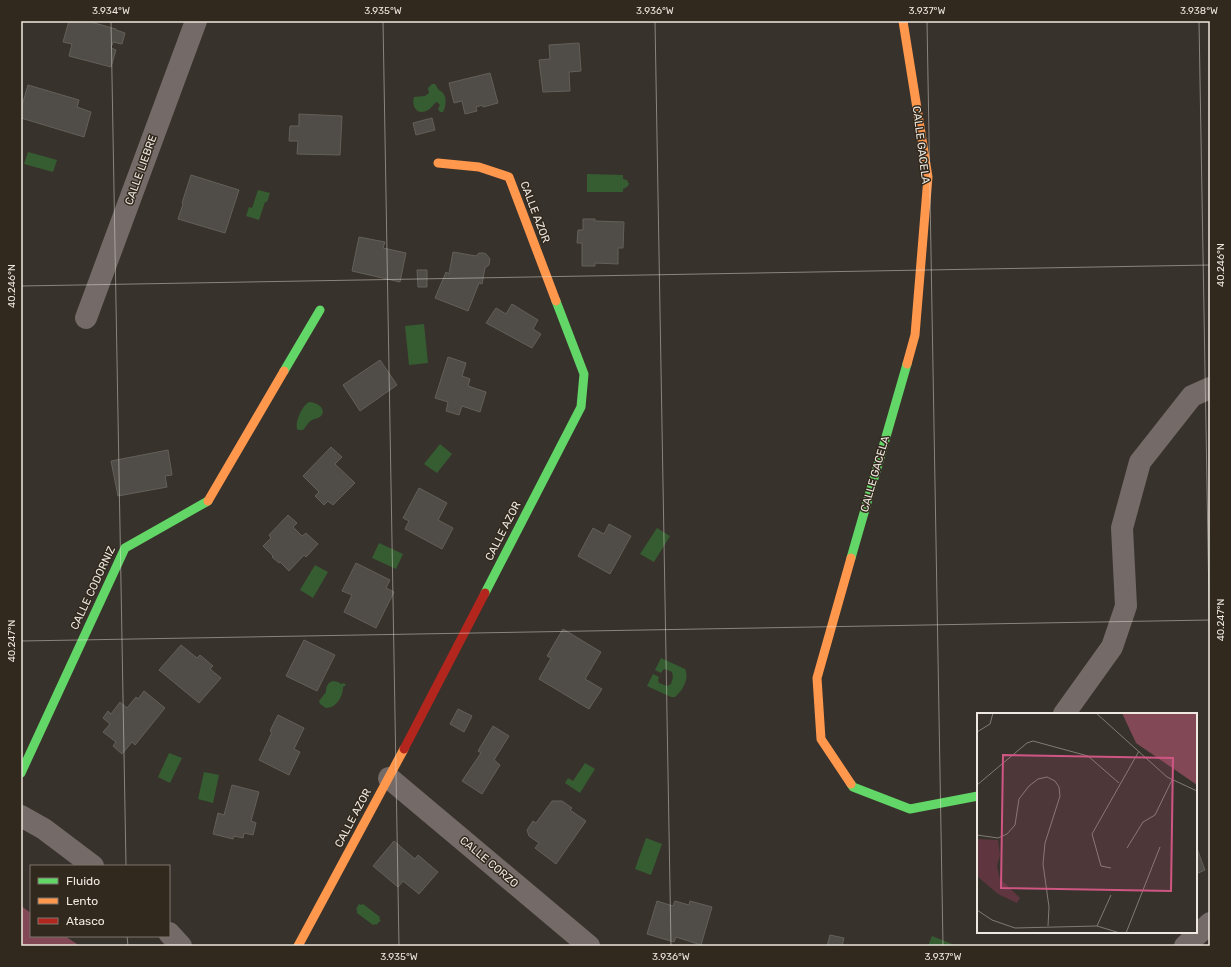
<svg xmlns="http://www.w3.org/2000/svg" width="1231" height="967" viewBox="0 0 1231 967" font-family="Rubik,sans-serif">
<rect width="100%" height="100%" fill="#38322c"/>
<path fill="#824856" d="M 21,906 L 31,913 L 31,936 L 65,936 L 80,946 L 21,946 Z"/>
<path fill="#365d31" d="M 432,84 L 435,84 C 436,85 437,87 438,89 C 439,90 442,92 443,93 C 447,98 446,107 443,112 L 440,112 L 438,109 L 440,105 L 437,102 C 433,104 432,108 428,110 C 418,116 411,107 414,97 L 425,96 L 429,93 L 428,88 Z
M 28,152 L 57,160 L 53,172 L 24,164 Z
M 587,174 L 623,175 L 623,179 L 627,180 L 629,184 L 627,187 L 623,189 L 623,192 L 587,192 Z
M 258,190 L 270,193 L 267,202 L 265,202 L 259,220 L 246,216 L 249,207 L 252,208 Z
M 424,324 L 428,363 L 409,365 L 405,326 Z
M 309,402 C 317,402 327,409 321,416 C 318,419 315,418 312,420 C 308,422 306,427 303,430 L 299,430 L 297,429 C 295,421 302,406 309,402 Z
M 440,444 L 452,454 L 437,473 L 424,464 Z
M 657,528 L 670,536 L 654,562 L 640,554 Z
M 379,543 L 403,554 L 396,569 L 372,558 Z
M 315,565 L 328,572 L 313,598 L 300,590 Z
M 661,658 L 685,669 C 690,679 682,691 675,697 L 671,697 L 647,686 L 653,674 L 659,677 L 658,680 L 659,683 L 667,686 L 671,684 L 673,677 L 672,672 L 665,669 L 663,670 L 661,673 L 655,670 Z
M 333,681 L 338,682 L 341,684 L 344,683 L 346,685 L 343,687 C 343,697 336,708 326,708 L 320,704 L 319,701 L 326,692 C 326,687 327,683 333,681 Z
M 169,753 L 182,758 L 170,783 L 158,777 Z
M 585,763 L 595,769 L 580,793 L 565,783 L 568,778 L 573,781 Z
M 204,772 L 219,775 L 213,803 L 198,799 Z
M 646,838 L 662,844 L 651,875 L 635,869 Z
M 359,904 L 361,905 L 363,904 L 380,917 L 379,919 L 381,920 L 376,925 L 375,924 L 373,925 L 357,913 L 357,910 L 356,909 Z
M 932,936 L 957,946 L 928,946 Z"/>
<path fill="#504d48" stroke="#63605a" d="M 69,21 L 87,21 L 116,29 L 116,30 L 125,33 L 122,44 L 113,42 L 111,48 L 116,50 L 111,67 L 69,56 L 72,44 L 63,42 Z
M 579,43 L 581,71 L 569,72 L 570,91 L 543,92 L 539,60 L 550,59 L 549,45 Z
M 490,73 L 498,103 L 483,107 L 483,105 L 476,107 L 477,111 L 465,114 L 462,101 L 454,103 L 449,83 Z
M 28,85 L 79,100 L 77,107 L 91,112 L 84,137 L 21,118 L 21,109 Z
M 299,114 L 342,116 L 340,155 L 297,154 L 298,141 L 289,141 L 290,126 L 299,126 Z
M 432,118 L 435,130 L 416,135 L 413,123 Z
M 191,175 L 239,190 L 225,233 L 178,219 L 183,204 L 182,203 Z
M 583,219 L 595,219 L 595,221 L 624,222 L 623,248 L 618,248 L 618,264 L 595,263 L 595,266 L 582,266 L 582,243 L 577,243 L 578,230 L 583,230 Z
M 359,237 L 385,242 L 383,248 L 406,253 L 400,282 L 352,271 Z
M 453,252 L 476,256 L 479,253 L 483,253 L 486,254 L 490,259 L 489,265 L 485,268 L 482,284 L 479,283 L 468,311 L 435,298 L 446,272 L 449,274 Z
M 417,270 L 427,270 L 427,287 L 418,287 Z
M 512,304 L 538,320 L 533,329 L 541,334 L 532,348 L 486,323 L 496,308 L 506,314 Z
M 448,357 L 466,363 L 462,376 L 470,379 L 468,386 L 486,392 L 480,412 L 462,406 L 459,415 L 446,411 L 448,402 L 435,398 Z
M 380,360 L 397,385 L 360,411 L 343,385 Z
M 331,447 L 342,457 L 335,464 L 355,483 L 333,505 L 328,501 L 324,505 L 315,496 L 319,492 L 303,476 Z
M 168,450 L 172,475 L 165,476 L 167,487 L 118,496 L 111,461 Z
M 419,488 L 447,503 L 438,520 L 453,528 L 442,549 L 405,529 L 409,521 L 403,518 Z
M 288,515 L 297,523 L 293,527 L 302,536 L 306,533 L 318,544 L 306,557 L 304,555 L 289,571 L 280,562 L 279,563 L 272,557 L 273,556 L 263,546 L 271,538 L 269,535 Z
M 609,524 L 631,536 L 610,574 L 578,556 L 593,528 L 604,534 Z
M 356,563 L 390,580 L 386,588 L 394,592 L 376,628 L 344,612 L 352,595 L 342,591 Z
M 563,629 L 601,652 L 585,679 L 602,689 L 589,709 L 539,679 L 551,658 L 547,656 Z
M 304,640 L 335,655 L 317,691 L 286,676 Z
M 181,645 L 197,658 L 200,655 L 213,666 L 210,669 L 221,678 L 199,703 L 159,670 Z
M 144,691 L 165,708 L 135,745 L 132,742 L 122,754 L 113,746 L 116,742 L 103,732 L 110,724 L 103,718 L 108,711 L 111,714 L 120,702 L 127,708 L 136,697 L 138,699 Z
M 458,709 L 472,716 L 464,732 L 450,724 Z
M 278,715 L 304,728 L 294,749 L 300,752 L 289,775 L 259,760 L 272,732 L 270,731 Z
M 493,726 L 509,736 L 494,760 L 500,765 L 482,794 L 462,781 L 481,753 L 478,751 Z
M 232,785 L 259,792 L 251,821 L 256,823 L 253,835 L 244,833 L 243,838 L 234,836 L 233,839 L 213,834 L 218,813 L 224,815 Z
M 552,801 L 562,801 L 572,808 L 570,810 L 586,821 L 556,864 L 535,848 L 539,843 L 529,836 L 527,830 L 533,821 L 536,823 Z
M 394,841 L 415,859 L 418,855 L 438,872 L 419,894 L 403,881 L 398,887 L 373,866 Z
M 1196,846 L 1205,870 L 1196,874 Z
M 657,901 L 673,906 L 675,901 L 689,905 L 690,901 L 712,907 L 701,945 L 676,937 L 674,942 L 647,934 Z
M 830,935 L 844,938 L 842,946 L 827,946 Z"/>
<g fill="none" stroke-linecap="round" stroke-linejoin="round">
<path stroke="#746a67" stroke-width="22" d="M 86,318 L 196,21
M 1064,714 L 1112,647 L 1126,606 L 1122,528 L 1140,462 L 1192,396 L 1210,388
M 389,778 L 589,946
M 21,816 L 44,829 L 93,866
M 169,933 L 181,946
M 1185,946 L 1210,923"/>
<path stroke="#63d668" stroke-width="9" d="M 284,371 L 320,310
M 851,558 L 907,364
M 485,593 L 581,407 L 584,374 L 556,301
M 21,773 L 125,548 L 208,501
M 851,784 L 853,787 L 910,809 L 978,796"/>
<path stroke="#ff974d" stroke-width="9" d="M 903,21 L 928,177 L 915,335 L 907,364
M 438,163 L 479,167 L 509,177 L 556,301
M 208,501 L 284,371
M 851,784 L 821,739 L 817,678 L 851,558
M 298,946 L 404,749"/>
<path stroke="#b3261e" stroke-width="9" d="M 404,749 L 485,593"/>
</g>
<path fill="none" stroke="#eee8e0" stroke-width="1" stroke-opacity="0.45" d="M 111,21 L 126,866M 383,21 L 399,946M 655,21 L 671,946M 927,21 L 943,946M 1199,21 L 1210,661M 21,286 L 1210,265M 21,641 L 1210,620M 127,936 L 128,946"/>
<g text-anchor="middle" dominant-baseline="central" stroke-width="3" stroke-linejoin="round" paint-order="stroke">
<g font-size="11" fill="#eee8e0" stroke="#32291e">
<text transform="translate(921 145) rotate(83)">CALLE GACELA</text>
<text transform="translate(141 170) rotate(-70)">CALLE LIEBRE</text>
<text transform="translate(535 212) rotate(69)">CALLE AZOR</text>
<text transform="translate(875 474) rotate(-74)">CALLE GACELA</text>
<text transform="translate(503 531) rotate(-63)">CALLE AZOR</text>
<text transform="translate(93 588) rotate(-65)">CALLE CODORNIZ</text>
<text transform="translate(353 818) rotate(-62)">CALLE AZOR</text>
<text transform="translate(489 862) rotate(40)">CALLE CORZO</text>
</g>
</g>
<g transform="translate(977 713)">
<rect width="220" height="220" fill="#38322c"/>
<path d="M 0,126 L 21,127 L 23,142 L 20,153 L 23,166 L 43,185 L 40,190 L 21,181 L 0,163 Z" fill="#5f3640"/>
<path d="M 145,0 L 220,0 L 220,72 L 159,30 Z" fill="#824856"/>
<path fill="none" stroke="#817b74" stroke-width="1" d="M 119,0 L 190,64 L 220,78M 0,19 L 13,11 L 16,0M 0,72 L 50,30 L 56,28 L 111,43 L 142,70M 0,122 L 21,125 L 30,121 L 38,112 L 42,86 L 52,73 L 61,66 L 70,64 L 78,68 L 82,74 L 83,83 L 68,130 L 66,151 L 72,194 L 71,213M 150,135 L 166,109 L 178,102 L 195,67M 134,155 L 124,153 L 115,121 L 162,38M 0,197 L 15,207 L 38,215 L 120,213 L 143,220M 120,213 L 134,182M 149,220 L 183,134"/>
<path fill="#cf5683" fill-opacity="0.15" stroke="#cf5683" stroke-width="2" d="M 26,42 L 196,45 L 194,178 L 24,175 Z"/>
<rect width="220" height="220" fill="none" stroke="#eee8e0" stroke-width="2"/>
</g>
<rect width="1231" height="967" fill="none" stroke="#32291e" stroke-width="44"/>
<rect x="30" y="865" width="140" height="72" fill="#32291e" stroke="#7d756c"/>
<rect x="38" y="878" width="20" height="6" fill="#63d668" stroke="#7d756c"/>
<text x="66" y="885" font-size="12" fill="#eee8e0">Fluido</text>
<rect x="38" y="898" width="20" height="6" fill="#ff974d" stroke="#7d756c"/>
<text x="66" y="905" font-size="12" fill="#eee8e0">Lento</text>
<rect x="38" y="918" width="20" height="6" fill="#b3261e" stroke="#7d756c"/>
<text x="66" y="925" font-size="12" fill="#eee8e0">Atasco</text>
<rect x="22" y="22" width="1187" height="923" fill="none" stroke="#eee8e0" stroke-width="1.5"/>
<g font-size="10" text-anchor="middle" fill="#eee8e0">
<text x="111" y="14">3.934°W</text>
<text x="383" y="14">3.935°W</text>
<text x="655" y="14">3.936°W</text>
<text x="927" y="14">3.937°W</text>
<text x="1199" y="14">3.938°W</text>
<text transform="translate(1220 265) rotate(-90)" y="4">40.246°N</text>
<text transform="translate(11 286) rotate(-90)" y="4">40.246°N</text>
<text transform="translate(1220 620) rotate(-90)" y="4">40.247°N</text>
<text transform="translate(11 641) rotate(-90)" y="4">40.247°N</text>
<text x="399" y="960">3.935°W</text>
<text x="671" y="960">3.936°W</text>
<text x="943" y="960">3.937°W</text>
</g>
</svg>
